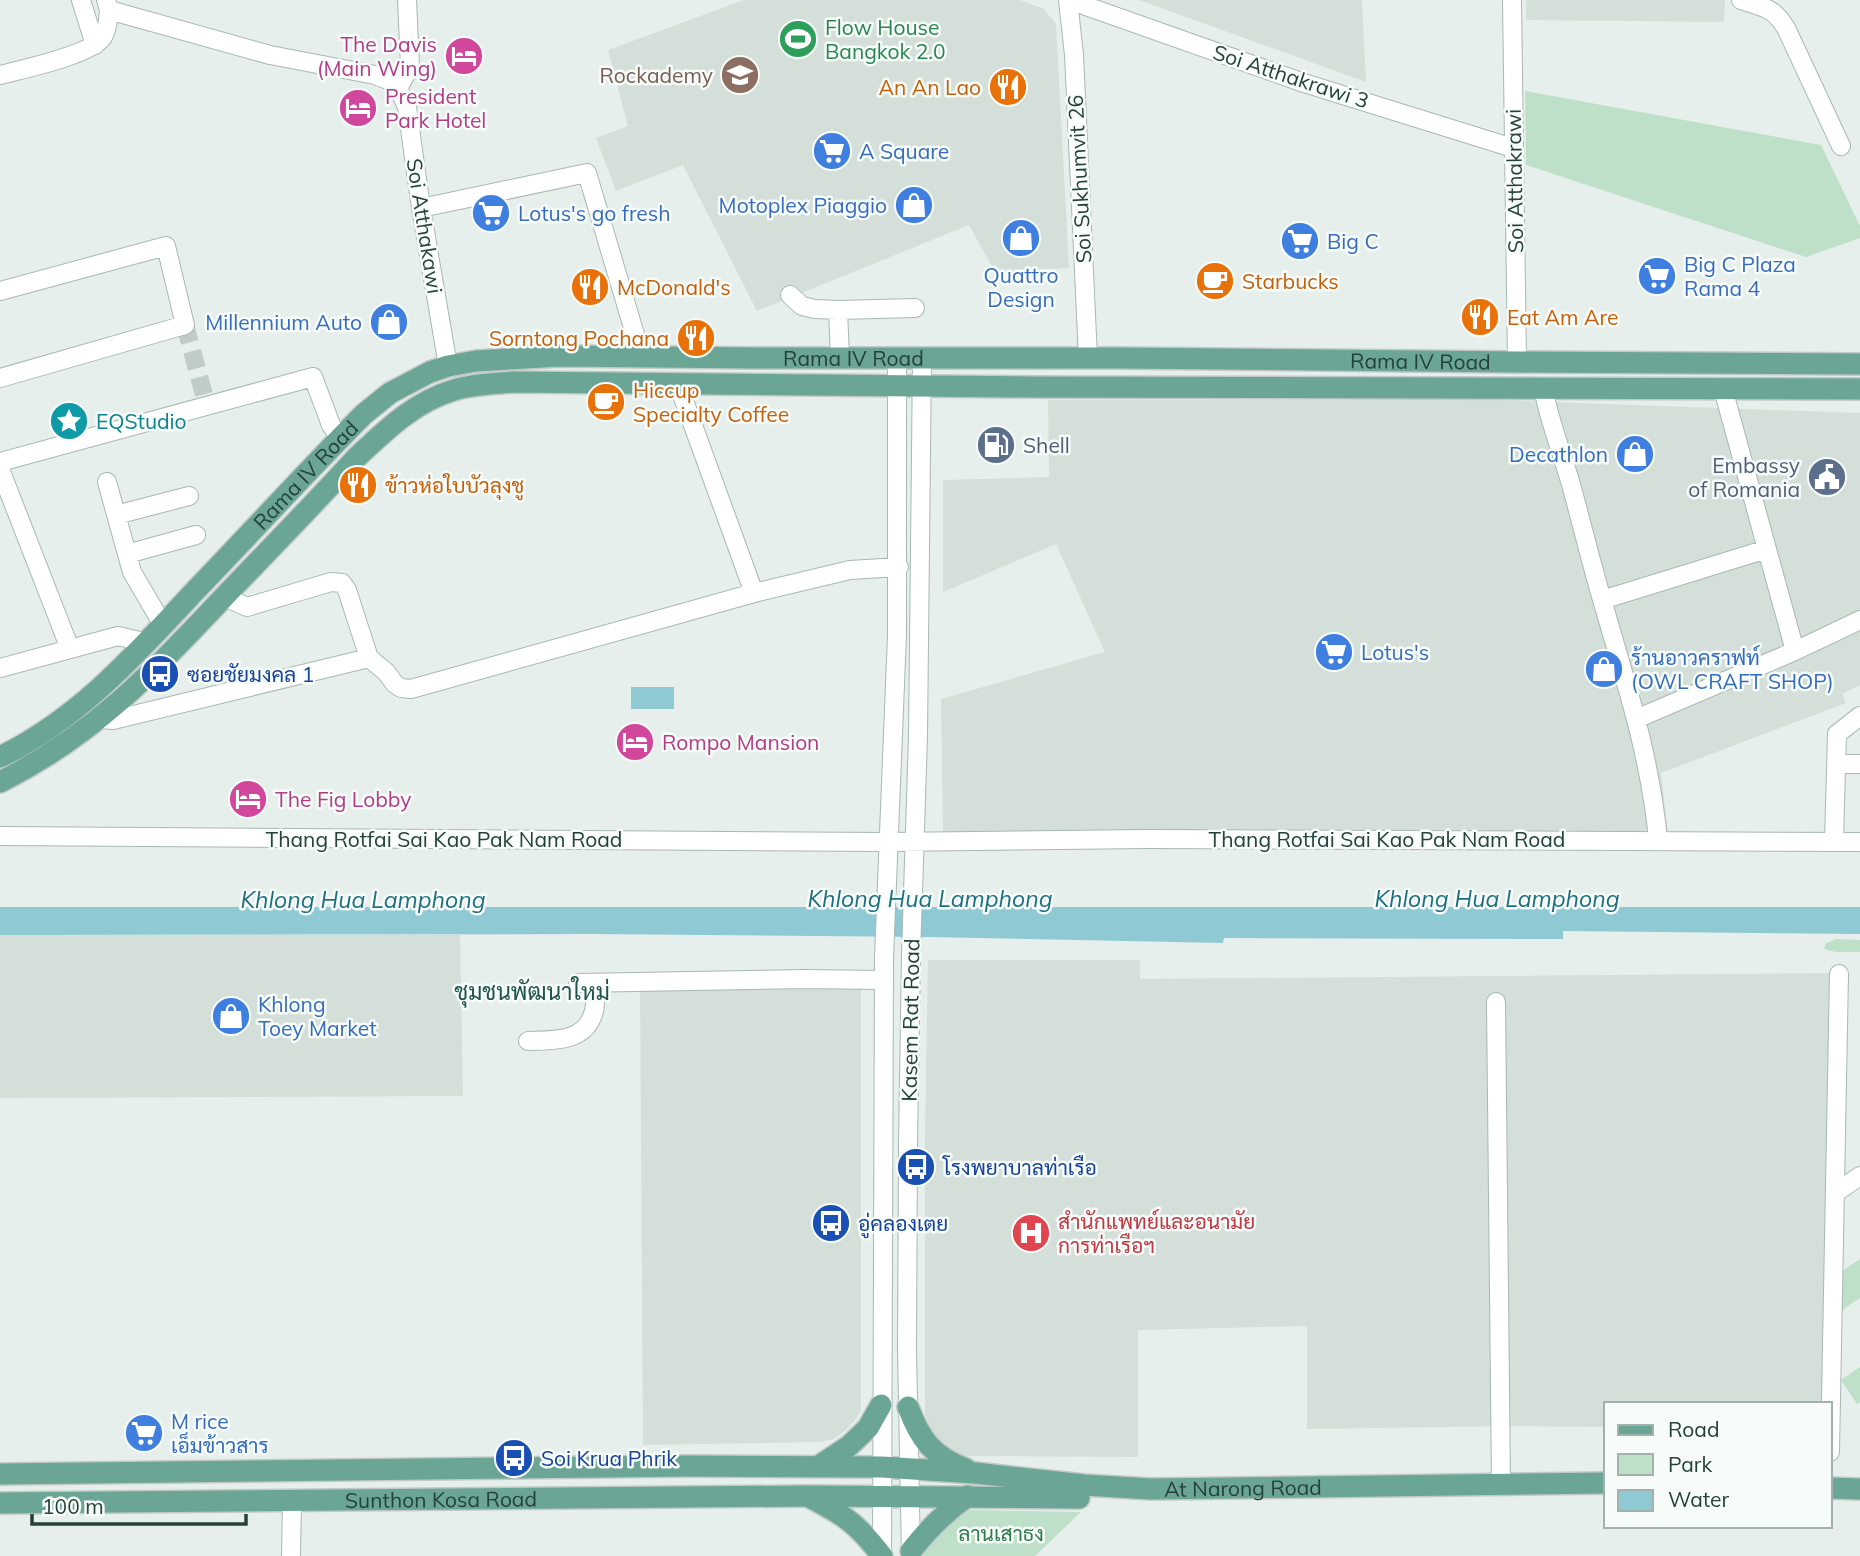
<svg xmlns="http://www.w3.org/2000/svg" width="1860" height="1556" viewBox="0 0 1860 1556" font-family="Mulish,Sarabun,sans-serif">
<rect width="100%" height="100%" fill="#e6efeb"/>
<path fill="#d4dfda" d="M 744,0 L 1020,0 L 1044,9 L 1056,24 L 1069,268 L 995,272 L 969,225 L 757,311 L 683,165 L 616,191 L 596,138 L 628,126 L 608,50 Z
M 1139,0 L 1362,0 L 1366,82 Z
M 1526,0 L 1725,0 L 1724,22 L 1526,20 Z
M 1048,400 L 1498,400 L 1860,413 L 1860,685 L 1842,694 L 1846,703 L 1661,773 L 1668,833 L 943,832 L 941,699 L 1105,652 L 1056,544 L 943,592 L 943,480 L 1049,477 Z
M 0,935 L 460,935 L 463,1096 L 0,1098 Z
M 928,960 L 1140,960 L 1140,979 L 1835,973 L 1825,1404 L 1606,1404 L 1606,1427 L 1512,1426 L 1307,1429 L 1307,1326 L 1138,1330 L 1138,1457 L 970,1456 L 962,1456 L 950,1450 L 939,1441 L 930,1428 L 925,1414 L 925,1135 Z
M 861,983 L 861,1410 L 856,1419 L 845,1431 L 833,1439 L 820,1442 L 643,1445 L 640,984 Z"/>
<path fill="#bfe0c8" d="M 1525,91 L 1821,145 L 1860,226 L 1860,238 L 1806,257 L 1526,165 Z
M 1837,939 L 1860,940 L 1860,952 L 1836,952 L 1824,949 L 1826,943 Z
M 1860,1259 L 1860,1298 L 1842,1310 L 1842,1271 Z
M 1860,1367 L 1860,1402 L 1857,1404 L 1841,1380 Z
M 967,1510 L 1081,1512 L 1035,1556 L 922,1556 L 922,1554 L 955,1516 Z"/>
<path fill="#8ec9d4" d="M 631,687 L 674,687 L 674,709 L 631,709 Z
M 0,907 L 1860,907 L 1860,934 L 1563,931 L 1563,939 L 1224,938 L 1223,943 L 928,937 L 592,934 L 0,935 Z"/>
<g fill="none" stroke-linecap="round" stroke-linejoin="round">
<path stroke="#bfccc8" stroke-width="18" stroke-dasharray="18 9" stroke-linecap="butt" d="M 185,325 L 207,406"/>
<g stroke="#a8b8b2" stroke-width="20">
<path id="minor" d="M 81,0 L 95,45
M 106,0 L 109,10 L 270,55 L 375,75 L 388,80 L 398,88 L 407,107 L 421,208 L 448,366
M 1068,0 L 1074,55 L 1088,358
M 1069,0 L 1304,83 L 1513,148
M 1512,0 L 1517,362
M 1741,0 C 1764,8 1772,6 1786,28 L 1841,146
M 0,75 C 23,69 91,55 103,37 C 108,29 108,19 109,10
M 398,88 L 410,67 L 407,0
M 421,208 L 587,173 L 642,358
M 0,291 L 166,246 L 185,325 L 0,378
M 790,295 L 802,306 L 815,309 L 838,310 L 915,308
M 838,310 L 840,358
M 678,384 L 754,593
M 1543,388 C 1549,420 1561,450 1570,481 C 1582,524 1592,567 1605,610 C 1627,686 1651,761 1658,840
M 1723,389 L 1795,651
M 0,462 L 313,377 L 331,425 L 340,438
M 0,469 L 70,649
M 107,482 L 132,572 L 163,625
M 116,515 L 189,496
M 127,554 L 196,535
M 225,597 L 247,607 L 331,582 L 342,583 L 347,590 L 369,658 L 386,672 L 395,684 L 401,688 L 411,689 L 754,593 L 850,570 L 899,567
M 1602,600 L 1767,549
M 0,668 L 118,636 L 148,643
M 100,719 L 113,720 L 369,658
M 1636,719 L 1795,651 L 1860,620
M 1837,764 L 1860,764
M 0,836 L 888,842 L 1147,839 L 1860,842
M 1834,841 L 1837,734 L 1860,716
M 578,983 L 804,979 L 884,980
M 1496,1002 L 1501,1485
M 528,1041 C 553,1040 586,1043 594,1011 C 596,1003 595,992 595,983
M 1835,1193 L 1860,1176
M 1830,1452 L 1839,974
M 291,1556 L 292,1501
M 882,1556 L 884,957 L 897,635 L 897,358
M 911,1556 L 907,1350 L 908,1145 L 911,955 L 918,736 L 922,358"/>
</g>
<g stroke="#c2cac8" stroke-width="24">
<g id="major">
<path id="s1" d="M 0,757 C 79,719 135,655 194,592 C 251,533 306,472 364,414 L 390,393 L 430,372 L 448,366 L 476,361 L 560,356 L 755,358 L 1118,358 L 1517,362 L 1860,364"/>
<path d="M 0,782 C 94,735 153,672 224,597 C 268,551 313,505 356,458 C 386,430 414,402 454,390 C 473,384 494,384 513,382 L 1031,387 L 1860,389"/>
<path d="M 908,1407 C 920,1439 932,1456 966,1469"/>
<path d="M 819,1466 L 849,1446 L 868,1428 L 881,1405"/>
<path id="s2" d="M 0,1474 L 688,1466 L 882,1467 L 975,1473 L 1084,1485 L 1151,1489 L 1606,1483"/>
<path d="M 1830,1488 L 1860,1489"/>
<path d="M 811,1498 C 846,1516 858,1525 882,1556"/>
<path id="s3" d="M 0,1503 L 807,1496 L 1079,1498"/>
<path d="M 911,1551 C 928,1529 945,1512 968,1496"/>
</g>
</g>
<use href="#minor" stroke="#fff" stroke-width="18"/>
<use href="#major" stroke="#6aa596" stroke-width="21"/>
</g>
<defs>
<g id="stadium-disc" transform="scale(2.0125)"><circle r="9.5" fill="#2e9e5b" stroke="#f7fbf9"/><path d="M0-5a6.5 5 0 1 0 0 10a6.5 5 0 1 0 0-10ZM-3.5-1.8h7v3.6h-7Z" fill="#fff"/></g>
<g id="hotel-disc" transform="scale(2.0125)"><circle r="9.5" fill="#d1479c" stroke="#f7fbf9"/><path d="M-6-4.5h1.5V1H6V5H4.5V3h-9V5H-6ZM-4 0a1.8 1.8 0 1 1 3.6 0ZM.5 0V-2.5h3Q6-2.5 6 0Z" fill="#fff"/></g>
<g id="school-disc" transform="scale(2.0125)"><circle r="9.5" fill="#8d6e63" stroke="#f7fbf9"/><path d="M0-5L7-2L0 1L-7-2ZM-4 1L0 2.5L4 1V4Q0 6-4 4Z" fill="#fff"/></g>
<g id="restaurant-disc" transform="scale(2.0125)"><circle r="9.5" fill="#e8710a" stroke="#f7fbf9"/><path d="M-5-6h1v4h1v-4h1v4h1v-4h1v5L-1.5 .5V6h-2V.5L-5-1ZM5-6V6H3V1.5H1.5Q1.5-4 5-6Z" fill="#fff"/></g>
<g id="supermarket-disc" transform="scale(2.0125)"><circle r="9.5" fill="#3f7fe0" stroke="#f7fbf9"/><path d="M-6-5.5h2.5l.6 2H6L4.5 2H-2.5L-4.4-4H-6ZM-1.5 3.2a1.3 1.3 0 1 0 .1 0ZM3 3.2a1.3 1.3 0 1 0 .1 0Z" fill="#fff"/></g>
<g id="shop-disc" transform="scale(2.0125)"><circle r="9.5" fill="#3f7fe0" stroke="#f7fbf9"/><path d="M-5-2.5h2.3a2.7 3.5 0 0 1 5.4 0H5L5.5 6h-11ZM-1.5-2.5h3a1.5 2.3 0 0 0-3 0Z" fill="#fff"/></g>
<g id="cafe-disc" transform="scale(2.0125)"><circle r="9.5" fill="#e8710a" stroke="#f7fbf9"/><path d="M-5.5-4.5H6V0H3Q3 3.5 0 3.5H-2.5Q-5.5 3.5-5.5 0ZM3-3.2v2h1.7v-2ZM-6 4.5H4V6H-6Z" fill="#fff"/></g>
<g id="sight-disc" transform="scale(2.0125)"><circle r="9.5" fill="#0f9aa8" stroke="#f7fbf9"/><path d="M0-6L1.8-2.2L6-1.7L2.9 1.2L3.7 5.4L0 3.3L-3.7 5.4L-2.9 1.2L-6-1.7L-1.8-2.2Z" fill="#fff"/></g>
<g id="fuel-disc" transform="scale(2.0125)"><circle r="9.5" fill="#5c6f8a" stroke="#f7fbf9"/><path d="M-5.5-6h7V0h2V4h1.3V-2.5L3-4.5l.8-.8L6-3V5H2.5V1h-1V6h-7ZM-4.2-4.7v3.2H.2V-4.7Z" fill="#fff"/></g>
<g id="civic-disc" transform="scale(2.0125)"><circle r="9.5" fill="#5c6f8a" stroke="#f7fbf9"/><path d="M-.6-6.5H3V-4.5H.6V-3L4-1V1h2V6H-6V1h2V-1L-.6-3ZM-1.2 2.5V6h2.4V2.5Z" fill="#fff"/></g>
<g id="bus-disc" transform="scale(2.0125)"><circle r="9.5" fill="#1a4fb4" stroke="#f7fbf9"/><path d="M-5-6H5V4H4V6H2V4H-2V6H-4V4H-5ZM-3.5-4V0h7V-4ZM-3.5 1.2v1.5H-2V1.2ZM2 1.2v1.5H3.5V1.2Z" fill="#fff"/></g>
<g id="hospital-disc" transform="scale(2.0125)"><circle r="9.5" fill="#e0444e" stroke="#f7fbf9"/><path d="M-5-5h3v3.5h4V-5h3V5h-3V1.5h-4V5h-3Z" fill="#fff"/></g>
</defs>
<g fill-rule="evenodd">
<use href="#stadium-disc" x="798" y="39"/>
<use href="#hotel-disc" x="464" y="56"/>
<use href="#school-disc" x="740" y="75"/>
<use href="#restaurant-disc" x="1008" y="87"/>
<use href="#hotel-disc" x="358" y="108"/>
<use href="#supermarket-disc" x="832" y="151"/>
<use href="#shop-disc" x="914" y="205"/>
<use href="#supermarket-disc" x="491" y="213"/>
<use href="#shop-disc" x="1021" y="238"/>
<use href="#supermarket-disc" x="1300" y="241"/>
<use href="#supermarket-disc" x="1657" y="276"/>
<use href="#cafe-disc" x="1215" y="281"/>
<use href="#restaurant-disc" x="590" y="287"/>
<use href="#restaurant-disc" x="1480" y="317"/>
<use href="#shop-disc" x="389" y="322"/>
<use href="#restaurant-disc" x="696" y="338"/>
<use href="#cafe-disc" x="606" y="402"/>
<use href="#sight-disc" x="69" y="421"/>
<use href="#fuel-disc" x="996" y="445"/>
<use href="#shop-disc" x="1635" y="454"/>
<use href="#civic-disc" x="1827" y="477"/>
<use href="#restaurant-disc" x="358" y="485"/>
<use href="#supermarket-disc" x="1334" y="652"/>
<use href="#shop-disc" x="1604" y="669"/>
<use href="#bus-disc" x="160" y="674"/>
<use href="#hotel-disc" x="635" y="742"/>
<use href="#hotel-disc" x="248" y="799"/>
<use href="#shop-disc" x="231" y="1016"/>
<use href="#bus-disc" x="916" y="1167"/>
<use href="#bus-disc" x="831" y="1223"/>
<use href="#hospital-disc" x="1031" y="1233"/>
<use href="#supermarket-disc" x="144" y="1433"/>
<use href="#bus-disc" x="514" y="1458"/>
</g>
<g text-anchor="middle" dominant-baseline="central" stroke-width="5" stroke-linejoin="round" paint-order="stroke">
<g font-size="21" fill="#27864d" stroke="#f7fbf9" text-anchor="start">
<text x="825" y="27">Flow House<tspan x="825" dy="24">Bangkok 2.0</tspan></text>
</g>
<g font-size="21" fill="#b23c85" stroke="#f7fbf9" text-anchor="start">
<text x="437" y="44" text-anchor="end">The Davis<tspan x="437" dy="24">(Main Wing)</tspan></text>
<text x="385" y="96">President<tspan x="385" dy="24">Park Hotel</tspan></text>
<text x="662" y="742">Rompo Mansion</text>
<text x="275" y="799">The Fig Lobby</text>
</g>
<g font-size="21" fill="#785e54" stroke="#f7fbf9" text-anchor="end">
<text x="713" y="75">Rockademy</text>
</g>
<g font-size="21" fill="#24423a" stroke="#f7fbf9">
<text transform="translate(1291 76) rotate(18)">Soi Atthakrawi 3</text>
<text transform="translate(1079 179) rotate(-93)">Soi Sukhumvit 26</text>
<text transform="translate(1514 181) rotate(-91)">Soi Atthakrawi</text>
<text transform="translate(425 226) rotate(81)">Soi Atthakawi</text>
<text stroke="none"><textPath href="#s1" startOffset="1006">Rama IV Road</textPath></text>
<text stroke="none"><textPath href="#s1" startOffset="1573">Rama IV Road</textPath></text>
<text stroke="none"><textPath href="#s1" startOffset="418">Rama IV Road</textPath></text>
<text x="444" y="839">Thang Rotfai Sai Kao Pak Nam Road</text>
<text x="1387" y="839">Thang Rotfai Sai Kao Pak Nam Road</text>
<text transform="translate(910 1020) rotate(-89)">Kasem Rat Road</text>
<text stroke="none"><textPath href="#s2" startOffset="1244">At Narong Road</textPath></text>
<text stroke="none"><textPath href="#s3" startOffset="441">Sunthon Kosa Road</textPath></text>
</g>
<g font-size="21" fill="#c56008" stroke="#f7fbf9" text-anchor="start">
<text x="981" y="87" text-anchor="end">An An Lao</text>
<text x="1242" y="281">Starbucks</text>
<text x="617" y="287">McDonald's</text>
<text x="1507" y="317">Eat Am Are</text>
<text x="669" y="338" text-anchor="end">Sorntong Pochana</text>
<text x="633" y="390">Hiccup<tspan x="633" dy="24">Specialty Coffee</tspan></text>
<text x="385" y="485">ข้าวห่อใบบัวลุงชู</text>
</g>
<g font-size="21" fill="#366cbe" stroke="#f7fbf9" text-anchor="start">
<text x="859" y="151">A Square</text>
<text x="887" y="205" text-anchor="end">Motoplex Piaggio</text>
<text x="518" y="213">Lotus's go fresh</text>
<text x="1327" y="241">Big C</text>
<text x="1684" y="264">Big C Plaza<tspan x="1684" dy="24">Rama 4</tspan></text>
<text x="1021" y="275" text-anchor="middle">Quattro<tspan x="1021" dy="24">Design</tspan></text>
<text x="362" y="322" text-anchor="end">Millennium Auto</text>
<text x="1608" y="454" text-anchor="end">Decathlon</text>
<text x="1361" y="652">Lotus's</text>
<text x="1631" y="657">ร้านอาวคราฟท์<tspan x="1631" dy="24">(OWL CRAFT SHOP)</tspan></text>
<text x="258" y="1004">Khlong<tspan x="258" dy="24">Toey Market</tspan></text>
<text x="171" y="1421">M rice<tspan x="171" dy="24">เอ็มข้าวสาร</tspan></text>
</g>
<g font-size="21" fill="#0d838f" stroke="#f7fbf9" text-anchor="start">
<text x="96" y="421">EQStudio</text>
</g>
<g font-size="21" fill="#4e5e75" stroke="#f7fbf9" text-anchor="start">
<text x="1023" y="445">Shell</text>
<text x="1800" y="465" text-anchor="end">Embassy<tspan x="1800" dy="24">of Romania</tspan></text>
</g>
<g font-size="21" fill="#164399" stroke="#f7fbf9" text-anchor="start">
<text x="187" y="674">ซอยชัยมงคล 1</text>
<text x="943" y="1167">โรงพยาบาลท่าเรือ</text>
<text x="858" y="1223">อู่คลองเตย</text>
<text x="541" y="1458">Soi Krua Phrik</text>
</g>
<g font-size="21" fill="#be3a42" stroke="#f7fbf9" text-anchor="start">
<text x="1058" y="1221">สำนักแพทย์และอนามัย<tspan x="1058" dy="24">การท่าเรือฯ</tspan></text>
</g>
<g font-size="21" fill="#2d7a4b" stroke="#f7fbf9">
<text x="1001" y="1533">ลานเสาธง</text>
</g>
<g font-size="23" font-style="italic" fill="#1c6f80" stroke="#f7fbf9">
<text x="930" y="898">Khlong Hua Lamphong</text>
<text x="1497" y="898">Khlong Hua Lamphong</text>
<text x="363" y="899">Khlong Hua Lamphong</text>
</g>
<g font-size="23" fill="#1f5548" stroke="#f7fbf9">
<text x="532" y="991">ชุมชนพัฒนาใหม่</text>
</g>
</g>
<rect x="1604" y="1402" width="228" height="126" fill="#f7fbf9" stroke="#a3b1ad" stroke-width="2"/>
<rect x="1618" y="1425" width="35" height="10" fill="#6aa596" stroke="#a3b1ad" stroke-width="2"/>
<text x="1668" y="1437" font-size="21" fill="#24423a">Road</text>
<rect x="1618" y="1454" width="35" height="21" fill="#bfe0c8" stroke="#a3b1ad" stroke-width="2"/>
<text x="1668" y="1472" font-size="21" fill="#24423a">Park</text>
<rect x="1618" y="1490" width="35" height="21" fill="#8ec9d4" stroke="#a3b1ad" stroke-width="2"/>
<text x="1668" y="1507" font-size="21" fill="#24423a">Water</text>
<path d="M32 1514v10h214v-10" fill="none" stroke="#24423a" stroke-width="3.5"/>
<text x="42" y="1514" font-size="21" fill="#24423a" stroke="#f7fbf9" stroke-width="5" paint-order="stroke">100 m</text>
</svg>
